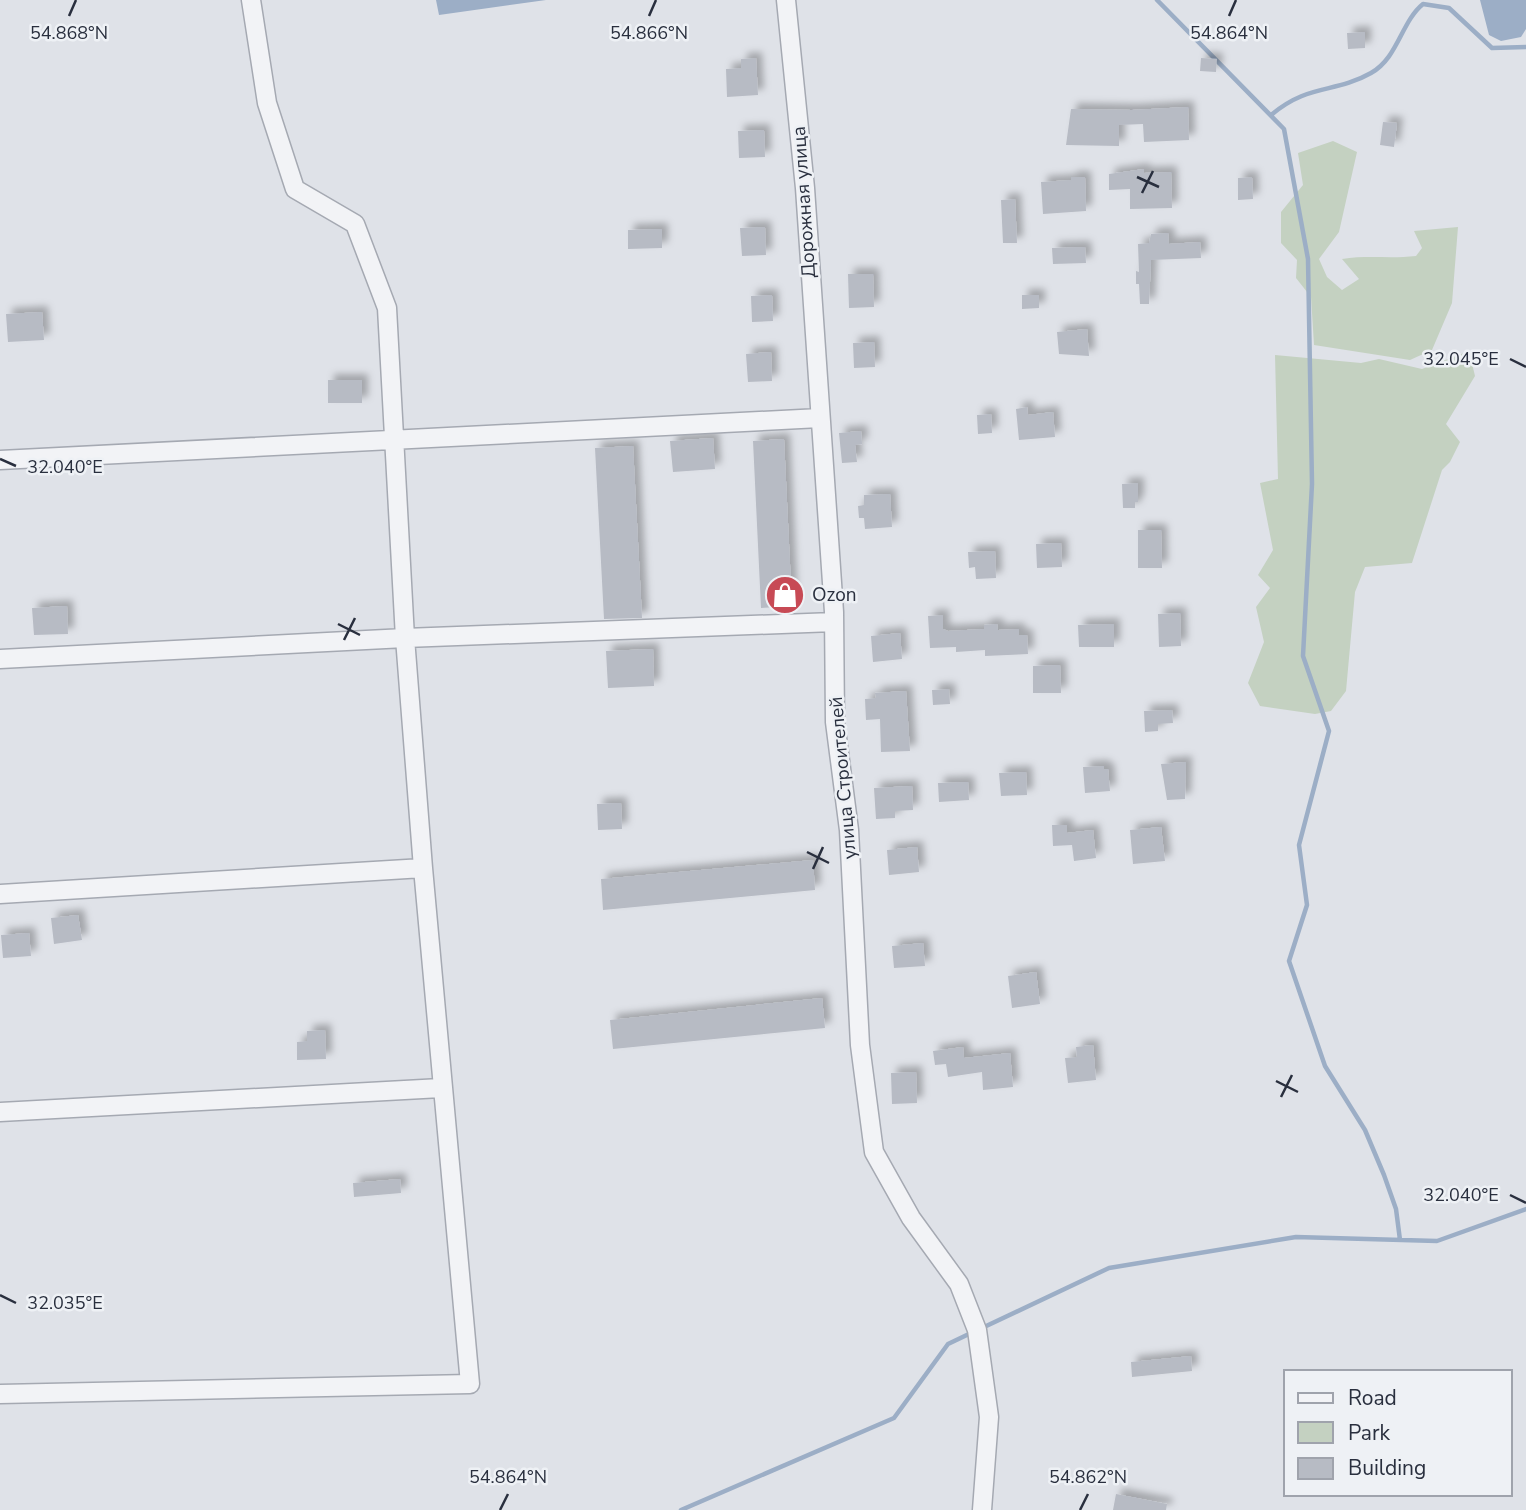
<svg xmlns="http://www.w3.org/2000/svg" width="1526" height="1510" viewBox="0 0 1526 1510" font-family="'Nunito Sans',sans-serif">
<defs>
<filter id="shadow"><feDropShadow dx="6" dy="-6" stdDeviation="3.5" flood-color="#0004"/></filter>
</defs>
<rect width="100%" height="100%" fill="#dfe2e8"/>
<path fill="#c4d1c1" d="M 1333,141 L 1357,152 L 1339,232 L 1319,259 L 1327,277 L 1342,290 L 1359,279 L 1342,259 C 1367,255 1391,259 1416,256 L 1422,248 L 1414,231 L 1458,227 L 1452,303 L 1432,350 L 1410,360 L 1314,345 L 1311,297 L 1296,278 L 1297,260 L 1281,243 L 1281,212 L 1303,185 L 1298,153 Z
M 1469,351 L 1475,376 L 1446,424 L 1460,442 L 1450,462 L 1442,470 L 1412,563 L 1365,567 L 1355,592 L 1346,691 L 1331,711 L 1315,714 L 1260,706 L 1248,683 L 1264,642 L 1256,607 L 1270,588 L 1258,575 L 1273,550 L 1260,483 L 1278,479 L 1275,355 L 1361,363 L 1379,359 L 1422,369 Z"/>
<path fill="#9caec6" d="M 436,0 L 546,0 L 439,15 Z
M 1526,0 L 1526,29 L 1521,37 L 1501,41 L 1489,35 L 1480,0 Z"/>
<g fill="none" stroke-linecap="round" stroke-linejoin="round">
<path stroke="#9caec6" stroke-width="4.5" d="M 1157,0 L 1284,129 L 1308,259 L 1312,484 L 1303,656 L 1329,731 L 1299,845 L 1307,905 L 1289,961 L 1325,1066 L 1365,1130 L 1384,1175 L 1396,1209 L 1400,1240
M 1271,115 C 1309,83 1334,94 1371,73 C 1398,58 1401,22 1423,4 L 1449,8 L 1492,48 L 1526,47
M 982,1328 L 1109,1268 L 1296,1237 L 1437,1241 L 1526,1209
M 681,1510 L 894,1418 L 948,1344 L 971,1333"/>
</g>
<path fill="#b7bbc4" filter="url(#shadow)" d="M 1365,32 L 1365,48 L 1348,49 L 1347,33 Z
M 756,58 L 758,95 L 727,97 L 726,69 L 741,68 L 741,59 Z
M 1201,58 L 1217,59 L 1216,72 L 1200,71 Z
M 1188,107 L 1189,140 L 1144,142 L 1143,124 L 1119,125 L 1119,146 L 1066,145 L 1071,109 L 1132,110 Z
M 1383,122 L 1397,123 L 1394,147 L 1380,145 Z
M 764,130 L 765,157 L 739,158 L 738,131 Z
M 1144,169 L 1144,173 L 1171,172 L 1172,208 L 1130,209 L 1130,189 L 1109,190 L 1109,174 Z
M 1071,177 L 1085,177 L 1086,211 L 1043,214 L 1041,182 L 1071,180 Z
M 1252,177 L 1253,199 L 1238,200 L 1238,178 Z
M 1015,199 L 1017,243 L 1003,243 L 1001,200 Z
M 765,227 L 766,255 L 742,256 L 740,228 Z
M 662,229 L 662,248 L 628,249 L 628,230 Z
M 1168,233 L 1169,244 L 1200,242 L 1201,258 L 1151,260 L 1149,304 L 1140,304 L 1139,284 L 1136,284 L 1136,271 L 1139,272 L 1138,244 L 1149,243 L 1151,234 Z
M 1085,247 L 1086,263 L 1053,264 L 1052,248 Z
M 848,274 L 873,274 L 874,307 L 849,308 Z
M 772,295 L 773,321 L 752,322 L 751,296 Z
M 1022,295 L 1039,295 L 1039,308 L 1022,309 Z
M 42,312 L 44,340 L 8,342 L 6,314 Z
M 1087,329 L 1089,356 L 1059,354 L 1057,332 Z
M 874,342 L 875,367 L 854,368 L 853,343 Z
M 771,352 L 772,381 L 748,382 L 746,354 Z
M 328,380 L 362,380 L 362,403 L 328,403 Z
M 1027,407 L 1028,415 L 1053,412 L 1055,437 L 1019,440 L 1016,409 Z
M 991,414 L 992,433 L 978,434 L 977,415 Z
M 861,431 L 862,444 L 855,445 L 857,462 L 842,463 L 839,433 Z
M 713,438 L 715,469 L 673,472 L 670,441 Z
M 784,439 L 792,606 L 761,608 L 753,441 Z
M 633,446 L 642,618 L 604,619 L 595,448 Z
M 1138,483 L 1138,502 L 1135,502 L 1135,508 L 1123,508 L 1122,484 Z
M 890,494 L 892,527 L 865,529 L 864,518 L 859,518 L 858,506 L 864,505 L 864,495 Z
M 1138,530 L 1161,530 L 1162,568 L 1138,568 Z
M 1061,543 L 1062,567 L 1037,568 L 1036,544 Z
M 995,551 L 996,578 L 976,579 L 975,567 L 969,568 L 968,552 Z
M 67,606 L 68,634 L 34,635 L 32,608 Z
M 1180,613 L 1181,646 L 1159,647 L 1158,614 Z
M 943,615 L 943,629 L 948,631 L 984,629 L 984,625 L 997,624 L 998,630 L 1019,629 L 1019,635 L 1027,635 L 1028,654 L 985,656 L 985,650 L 956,652 L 956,647 L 930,648 L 928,616 Z
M 1114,624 L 1114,647 L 1079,647 L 1078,625 Z
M 900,633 L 902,659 L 873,662 L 871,636 Z
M 653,649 L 654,686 L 608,688 L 606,651 Z
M 1060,665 L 1061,693 L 1033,693 L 1033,666 Z
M 949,689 L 950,704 L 933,705 L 932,690 Z
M 906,691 L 910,751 L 881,752 L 880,719 L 866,720 L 865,699 L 876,698 L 875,693 Z
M 1172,710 L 1173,723 L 1158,724 L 1158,731 L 1145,732 L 1144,711 Z
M 1186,762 L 1185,799 L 1167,800 L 1161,764 Z
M 1104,766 L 1104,769 L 1108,769 L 1110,791 L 1085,793 L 1083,767 Z
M 1026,772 L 1027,795 L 1001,796 L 999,773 Z
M 968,782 L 969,800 L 939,802 L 938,783 Z
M 912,786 L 913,810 L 895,811 L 895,818 L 876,819 L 874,788 Z
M 621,803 L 622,829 L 598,830 L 597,804 Z
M 1052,825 L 1067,825 L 1067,833 L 1093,830 L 1096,858 L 1074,861 L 1072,845 L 1053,846 Z
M 1161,827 L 1165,861 L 1133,864 L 1130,830 Z
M 917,847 L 919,872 L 889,875 L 887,850 Z
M 813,860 L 815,890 L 603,910 L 601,879 Z
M 78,915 L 82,940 L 54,944 L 51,918 Z
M 29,933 L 31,956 L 3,958 L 1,935 Z
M 923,943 L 925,966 L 894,968 L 892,946 Z
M 1036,972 L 1040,1004 L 1012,1008 L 1008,976 Z
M 822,998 L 825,1028 L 613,1049 L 610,1020 Z
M 325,1030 L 326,1059 L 297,1060 L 297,1042 L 307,1041 L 307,1031 Z
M 1093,1045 L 1096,1080 L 1068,1083 L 1065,1058 L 1077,1057 L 1076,1047 Z
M 963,1047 L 964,1058 L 1010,1053 L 1013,1087 L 983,1090 L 982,1072 L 948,1077 L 946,1064 L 935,1065 L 933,1051 Z
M 916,1072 L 917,1103 L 892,1104 L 891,1073 Z
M 400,1179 L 401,1193 L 354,1197 L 353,1183 Z
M 1191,1356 L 1192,1371 L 1132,1377 L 1131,1362 Z
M 1116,1494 L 1167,1504 L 1166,1510 L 1113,1510 Z"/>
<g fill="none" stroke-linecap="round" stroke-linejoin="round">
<g stroke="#a5a9b2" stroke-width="21">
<path id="minor" d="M 786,0 L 805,188 L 834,612 L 835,722 L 849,830 L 860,1045 L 874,1152 L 911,1218 L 959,1284 L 977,1330 L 989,1417 L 982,1510
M 0,460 L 820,418
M 0,659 L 405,638 L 834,622
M 0,894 L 423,868
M 0,1112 L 441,1088
M 0,1394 L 470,1384 L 423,868 L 405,638 L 387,308 L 355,224 L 295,189 L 267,103 L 251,0"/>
</g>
<use href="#minor" stroke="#f2f3f6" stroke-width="18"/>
</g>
<path fill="none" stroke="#292f3e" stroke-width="2.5" d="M 69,16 L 76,0M 649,16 L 656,0M 1229,16 L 1236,0M 1137,177 L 1159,187M 1142,193 L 1153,171M 1510,359 L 1526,367M 0,459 L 16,466M 338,624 L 360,635M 344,640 L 355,618M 807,852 L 829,863M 813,869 L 823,847M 1276,1081 L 1298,1092M 1281,1097 L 1292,1075M 1510,1195 L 1526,1203M 0,1295 L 16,1303M 500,1510 L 508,1494M 1080,1510 L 1088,1494"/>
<defs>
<g id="shop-disc" transform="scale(2.0125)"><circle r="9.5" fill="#c74a55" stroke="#eef1f5"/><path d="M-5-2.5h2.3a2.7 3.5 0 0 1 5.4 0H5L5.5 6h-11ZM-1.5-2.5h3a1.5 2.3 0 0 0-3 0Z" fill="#fff"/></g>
</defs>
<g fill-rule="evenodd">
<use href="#shop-disc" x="785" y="595"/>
</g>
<g text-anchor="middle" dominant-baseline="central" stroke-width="5" stroke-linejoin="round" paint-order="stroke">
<g font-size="19" fill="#292f3e" stroke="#eef1f5">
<text transform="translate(804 202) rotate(-94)">Дорожная улица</text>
<text transform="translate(843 778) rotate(-95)">улица Строителей</text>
</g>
<g font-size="19" fill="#292f3e" stroke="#eef1f5" text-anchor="start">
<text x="812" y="595">Ozon</text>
</g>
</g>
<g font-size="18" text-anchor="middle" fill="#292f3e" stroke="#eef1f5" stroke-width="5" stroke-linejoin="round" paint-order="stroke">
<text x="69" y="39">54.868°N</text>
<text x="649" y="39">54.866°N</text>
<text x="1229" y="39">54.864°N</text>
<text x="1461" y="365">32.045°E</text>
<text x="65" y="473">32.040°E</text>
<text x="1461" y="1201">32.040°E</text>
<text x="65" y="1309">32.035°E</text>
<text x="508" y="1483">54.864°N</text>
<text x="1088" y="1483">54.862°N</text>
</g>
<rect x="1284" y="1370" width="228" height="126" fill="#eef1f5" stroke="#9fa3ac" stroke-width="2"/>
<rect x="1298" y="1393" width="35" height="10" fill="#f2f3f6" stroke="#9fa3ac" stroke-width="2"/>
<text x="1348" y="1405" font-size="21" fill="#292f3e">Road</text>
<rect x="1298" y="1422" width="35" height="21" fill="#c4d1c1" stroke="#9fa3ac" stroke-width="2"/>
<text x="1348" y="1440" font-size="21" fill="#292f3e">Park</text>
<rect x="1298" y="1458" width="35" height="21" fill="#b7bbc4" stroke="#9fa3ac" stroke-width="2"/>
<text x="1348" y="1475" font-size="21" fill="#292f3e">Building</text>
</svg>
